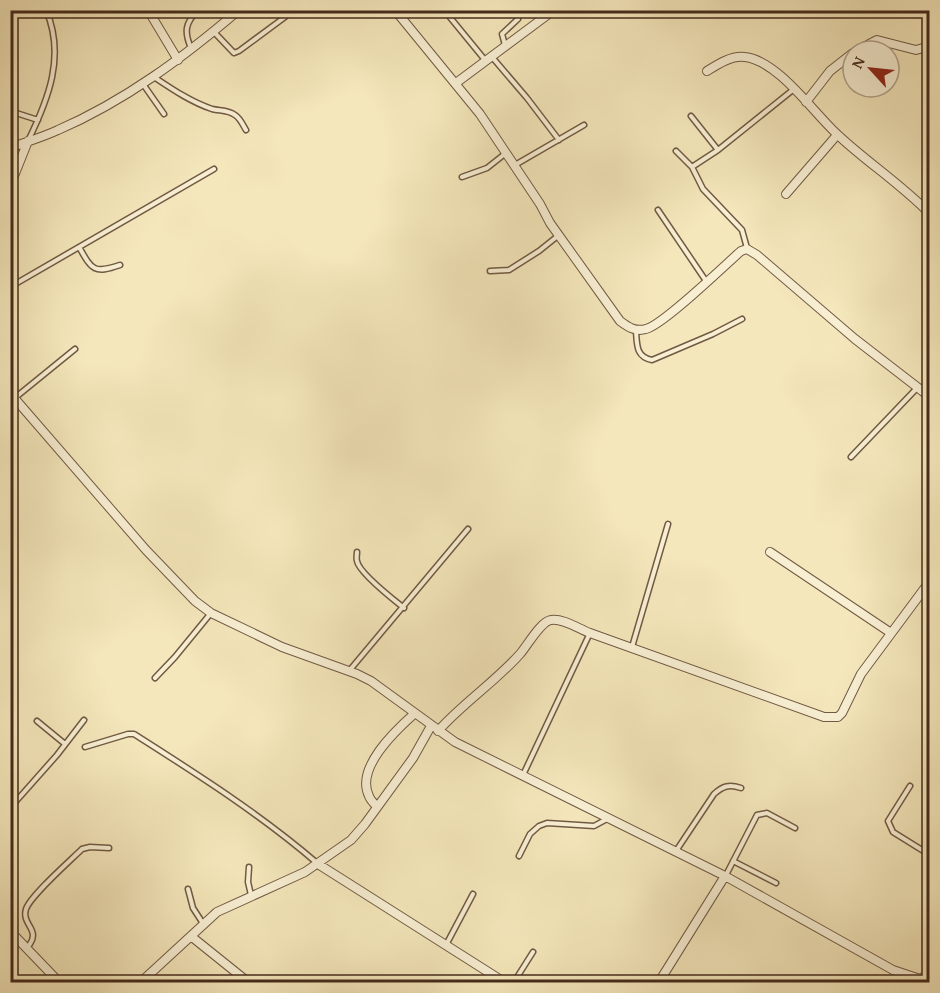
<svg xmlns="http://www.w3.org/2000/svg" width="940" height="993" viewBox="0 0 940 993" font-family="'Gentium Book Plus',serif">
<rect width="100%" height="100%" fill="#f4e7bb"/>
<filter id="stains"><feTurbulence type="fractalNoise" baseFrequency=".00333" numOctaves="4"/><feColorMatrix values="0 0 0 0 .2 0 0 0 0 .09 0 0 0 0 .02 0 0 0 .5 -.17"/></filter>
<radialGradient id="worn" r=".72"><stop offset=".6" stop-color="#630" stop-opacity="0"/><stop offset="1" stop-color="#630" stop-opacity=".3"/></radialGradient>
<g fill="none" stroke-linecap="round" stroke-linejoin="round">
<g stroke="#715a44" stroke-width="7">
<path id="lane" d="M 444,10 L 485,60
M 214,32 L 234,53 L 239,51 L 285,17
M 505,45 L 502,34 L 518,19
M 191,48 C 184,32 185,23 198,10
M 492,57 L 527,98 L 559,140
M 154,77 C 172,89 191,102 212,109 C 220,111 228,110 235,115 C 240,118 243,125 246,130
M 143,84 L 164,114
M 10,111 L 38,120
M 691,116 L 718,150
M 28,141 C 48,100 66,56 46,10
M 676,151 L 692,167 L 718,150 L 794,89
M 515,165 L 584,125
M 692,167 L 703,189 L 742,230 L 747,248
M 462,177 L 487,168 L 506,153
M 658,210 L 706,281
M 79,247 C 92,270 94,274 120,265
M 490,271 L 509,270 L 539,251 L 559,235
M 10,287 L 214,169
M 636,331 C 637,345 636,357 652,360 L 713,334 L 742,319
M 16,397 L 75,349
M 851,457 L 917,388
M 357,552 C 357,555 356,558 357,561 C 359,573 394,600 404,608
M 632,647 L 668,524
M 349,671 L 468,529
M 155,678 L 175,657 L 211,613
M 37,721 L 65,744
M 85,747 L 128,734 L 134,734 C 197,774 260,814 317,863
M 523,775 L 590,633
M 910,786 L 888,821 L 893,832 L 930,855
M 10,808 L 57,755 L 84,720
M 676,851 L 714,794 C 723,786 729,784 741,788
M 519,856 L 530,834 L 539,826 L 547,823 L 594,826 L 607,819
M 733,861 L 776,883
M 249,867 L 248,882 L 251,895
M 726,875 L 757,815 L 767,813 L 795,828
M 188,889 L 193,908 L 204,925
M 446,945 L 473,894
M 27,948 C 43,929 21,926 26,909 C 31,895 70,861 82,849 L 90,847 L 109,848
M 514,982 L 533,952"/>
</g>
<g stroke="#715a44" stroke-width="10">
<path id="street" d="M 148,10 L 178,60
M 395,10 L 480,114 L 540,204 L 550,223 L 620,321 C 628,327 635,332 646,329 C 663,325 724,266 741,251 L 747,249 L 757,255 L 855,339 L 930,397
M 856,51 L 877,40 L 916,50 L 930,46
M 707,71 C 718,64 732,55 745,57 C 779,61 814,114 839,136 C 868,163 902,185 930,214
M 456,83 L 554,10
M 806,102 L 830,71 L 853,53
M 10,148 C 26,142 43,137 58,130 C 125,101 184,57 239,10
M 10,186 L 28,141
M 786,194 L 837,135
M 10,393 L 146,550 L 195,601 L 211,613 L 282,647 L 357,674 L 371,681 L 455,742 L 725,876 L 893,970 L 920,979 L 930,973
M 770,552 L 891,633
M 438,731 C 463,703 495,682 520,654 C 527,646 541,621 551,620 C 563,618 579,629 590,633 L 824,717 L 838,717 L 842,713 L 861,674 L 930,581
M 377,807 C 375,804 370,800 369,796 C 355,768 396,730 414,714
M 318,864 L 504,982
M 10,931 L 59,982
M 192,937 L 248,982
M 141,982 L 217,912 L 305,872 L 351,840 L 365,824 L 413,758 L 431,726
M 659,982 L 725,876"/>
</g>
<use href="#lane" stroke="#f8efd3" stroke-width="4"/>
<use href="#street" stroke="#f8efd3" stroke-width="8"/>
</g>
<rect width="940" height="993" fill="none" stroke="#f4e7bb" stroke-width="36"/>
<rect x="12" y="12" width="916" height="969" fill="none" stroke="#452b1c" stroke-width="3"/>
<rect x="18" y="18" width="904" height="957" fill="none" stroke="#452b1c" stroke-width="1.5"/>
<g transform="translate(871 69) rotate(297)"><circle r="28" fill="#f8efd3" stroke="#b0a18a" stroke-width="1.5"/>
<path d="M0-4.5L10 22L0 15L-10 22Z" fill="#8f2418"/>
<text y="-9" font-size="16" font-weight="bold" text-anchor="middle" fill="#452b1c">N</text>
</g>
<rect width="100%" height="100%" filter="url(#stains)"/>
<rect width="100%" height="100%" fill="url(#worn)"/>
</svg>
